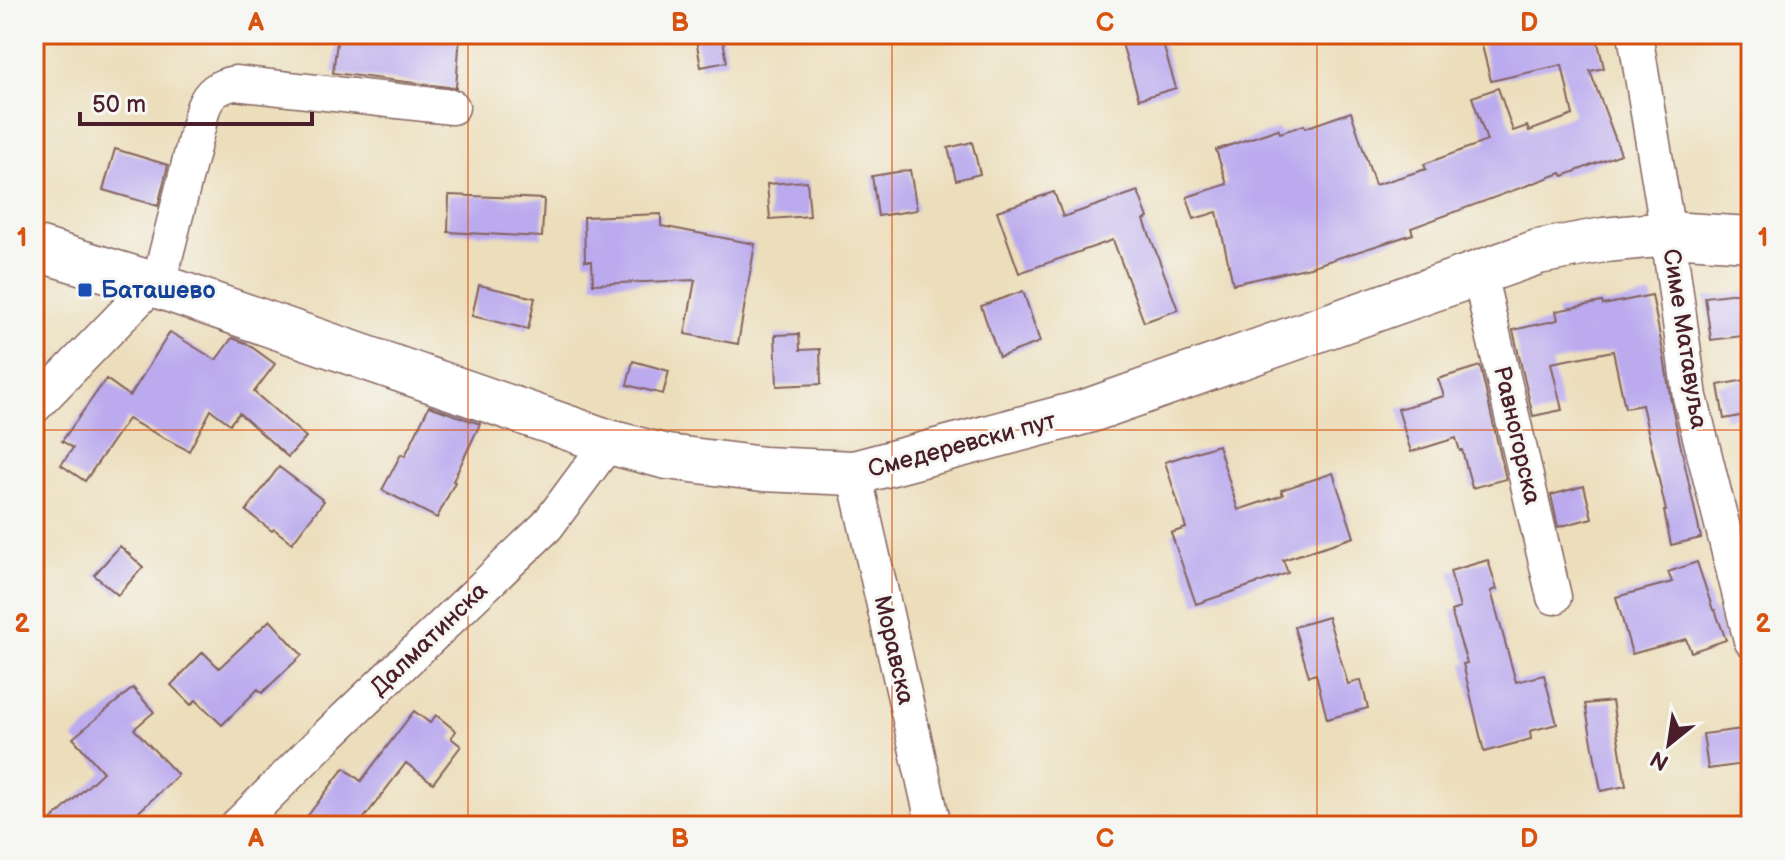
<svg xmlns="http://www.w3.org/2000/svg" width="1785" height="860" viewBox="0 0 1785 860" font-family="'Balsamiq Sans',sans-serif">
<rect width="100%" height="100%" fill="#f6f6f2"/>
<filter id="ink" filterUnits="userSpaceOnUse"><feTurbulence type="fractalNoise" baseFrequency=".0125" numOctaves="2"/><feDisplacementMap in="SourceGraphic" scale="16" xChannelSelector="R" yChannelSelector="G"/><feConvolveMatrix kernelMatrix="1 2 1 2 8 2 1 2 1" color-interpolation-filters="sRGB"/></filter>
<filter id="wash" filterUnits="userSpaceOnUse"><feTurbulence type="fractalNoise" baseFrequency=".006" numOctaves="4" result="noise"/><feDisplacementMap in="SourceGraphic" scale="32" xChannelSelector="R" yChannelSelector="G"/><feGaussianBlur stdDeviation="1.8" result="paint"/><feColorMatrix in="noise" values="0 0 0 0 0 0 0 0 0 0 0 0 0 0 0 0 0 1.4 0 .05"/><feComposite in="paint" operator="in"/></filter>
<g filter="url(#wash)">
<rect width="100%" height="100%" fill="#ecdebb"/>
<g id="blocks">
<path fill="#bbabee" d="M 338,34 L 460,34 L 456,88 L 333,73 Z
M 695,34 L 722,34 L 727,62 L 701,67 Z
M 1119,34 L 1160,34 L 1176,88 L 1139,99 Z
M 1479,34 L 1596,34 L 1604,68 L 1590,71 L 1621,154 L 1563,176 L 1561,173 L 1411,228 L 1413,234 L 1310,267 L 1233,284 L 1217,212 L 1194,219 L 1187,197 L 1227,184 L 1216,150 L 1278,129 L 1280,133 L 1304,125 L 1305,128 L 1351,112 L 1375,185 L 1426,169 L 1424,164 L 1487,141 L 1472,97 L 1498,88 L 1513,131 L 1527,126 L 1529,131 L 1573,115 L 1562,65 L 1491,81 Z
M 972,142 L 980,174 L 956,180 L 948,148 Z
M 115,149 L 168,165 L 158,206 L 103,190 Z
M 910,170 L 917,210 L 878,216 L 872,176 Z
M 807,181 L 810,216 L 770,219 L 767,184 Z
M 1138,191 L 1148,218 L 1144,220 L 1178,310 L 1144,322 L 1113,240 L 1019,273 L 997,211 L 1054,192 L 1063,217 Z
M 449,195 L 544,199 L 542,237 L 448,232 Z
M 661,214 L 661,226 L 755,244 L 738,344 L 685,334 L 695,280 L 593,284 L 592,261 L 585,261 L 584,217 Z
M 479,285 L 535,298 L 528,329 L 472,316 Z
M 1023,291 L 1040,342 L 999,357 L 981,306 Z
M 1745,292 L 1751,335 L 1711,340 L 1705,297 Z
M 1652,295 L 1664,357 L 1671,402 L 1701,538 L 1671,545 L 1664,511 L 1666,511 L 1642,405 L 1625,408 L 1613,351 L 1551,363 L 1562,410 L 1533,416 L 1513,330 L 1558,320 L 1556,311 L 1602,302 L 1603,305 Z
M 170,332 L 216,360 L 232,338 L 246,343 L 275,364 L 254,392 L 306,437 L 288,457 L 239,413 L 230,424 L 211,410 L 189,451 L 128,419 L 85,481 L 61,465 L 73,448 L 62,441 L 106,379 L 130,396 Z
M 799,334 L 800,350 L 820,349 L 821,384 L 777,386 L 775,335 Z
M 633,361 L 669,371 L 663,394 L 627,385 Z
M 1480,366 L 1506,479 L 1472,488 L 1462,450 L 1460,451 L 1456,438 L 1411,452 L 1398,409 L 1444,396 L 1438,379 Z
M 1751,379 L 1751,414 L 1724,419 L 1718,385 Z
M 429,406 L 480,424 L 453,481 L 455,482 L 437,518 L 382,490 L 401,454 L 405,456 Z
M 1218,445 L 1238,510 L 1283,495 L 1281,490 L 1333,473 L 1354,537 L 1283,560 L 1288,573 L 1196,604 L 1171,533 L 1186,528 L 1165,462 Z
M 279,467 L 324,501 L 292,543 L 274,529 L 272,531 L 246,511 Z
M 1584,486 L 1592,518 L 1558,527 L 1551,495 Z
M 120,546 L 143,567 L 118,595 L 94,575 Z
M 1488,560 L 1497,589 L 1491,591 L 1516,682 L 1544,675 L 1557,724 L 1530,731 L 1531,739 L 1484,752 L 1463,664 L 1467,663 L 1451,611 L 1460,608 L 1450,571 Z
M 1697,562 L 1713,610 L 1715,610 L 1726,640 L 1691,652 L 1686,639 L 1632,654 L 1616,597 L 1672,582 L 1668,572 Z
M 1328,617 L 1348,684 L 1361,680 L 1368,708 L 1327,719 L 1316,674 L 1309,676 L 1294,627 Z
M 270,620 L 302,655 L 262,693 L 258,689 L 222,725 L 196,700 L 191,705 L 171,685 L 203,652 L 219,668 Z
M 133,688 L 154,712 L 134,729 L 178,775 L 124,826 L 45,826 L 103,772 L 73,738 Z
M 1612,701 L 1626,786 L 1601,791 L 1585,704 Z
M 414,711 L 430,723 L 436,715 L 456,731 L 451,738 L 461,746 L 433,783 L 406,763 L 358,826 L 300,826 L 344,768 L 361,781 Z
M 1751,728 L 1751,763 L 1708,769 L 1703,734 Z"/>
</g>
</g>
<g filter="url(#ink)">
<use href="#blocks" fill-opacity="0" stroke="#83625d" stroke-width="2"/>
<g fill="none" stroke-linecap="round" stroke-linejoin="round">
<g stroke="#83625d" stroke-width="37">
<path id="street" d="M 1635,34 L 1668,234 L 1690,397 L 1751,640
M 1479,273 L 1554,597
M 34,407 L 153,284 L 163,266 L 203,108 C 209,93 218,86 235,83 L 452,107
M 854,473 L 934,826
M 237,826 L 326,737 L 547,526 L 609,442"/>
</g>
<g stroke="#83625d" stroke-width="47">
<path id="secondary" d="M 34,248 L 153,284 L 609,442 L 667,457 L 763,469 L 854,473 L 1088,411 L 1538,252 L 1604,240 L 1668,234 L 1751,239"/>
</g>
<use href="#street" stroke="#fff" stroke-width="34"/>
<use href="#secondary" stroke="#fff" stroke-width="44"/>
</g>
</g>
<path fill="none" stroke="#d8530f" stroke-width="2" stroke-opacity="0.55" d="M 468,34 L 468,826M 892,34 L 892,826M 1317,34 L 1317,826M 34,430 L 1751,430"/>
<rect fill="#1a4fb4" stroke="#f6f6f2" stroke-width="3" x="77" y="282" width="16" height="16" rx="4"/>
<g text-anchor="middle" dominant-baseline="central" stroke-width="6" stroke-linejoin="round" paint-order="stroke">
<g font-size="24" font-weight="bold" fill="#164399" stroke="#f6f6f2" text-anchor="start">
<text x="101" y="290">Баташево</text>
</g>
<g font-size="24" fill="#4a1f2b" stroke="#f6f6f2">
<text transform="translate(1685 339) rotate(81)">Симе Матавуља</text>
<text transform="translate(1517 435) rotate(77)">Равногорска</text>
<text transform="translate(962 445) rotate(-15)">Смедеревски пут</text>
<text transform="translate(429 639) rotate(-44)">Далматинска</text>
<text transform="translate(894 650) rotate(77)">Моравска</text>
</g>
</g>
<rect width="1785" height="860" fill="none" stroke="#f6f6f2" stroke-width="88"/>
<g transform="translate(1669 744) rotate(210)" stroke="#f6f6f2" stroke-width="6" paint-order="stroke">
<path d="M0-6L14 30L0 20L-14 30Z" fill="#4a1f2b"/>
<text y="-12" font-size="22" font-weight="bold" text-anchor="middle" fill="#4a1f2b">N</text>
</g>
<path d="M80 112v12h232v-12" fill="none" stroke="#4a1f2b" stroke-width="4"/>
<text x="92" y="112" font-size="24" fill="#4a1f2b" stroke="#f6f6f2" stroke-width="6" paint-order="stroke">50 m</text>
<rect x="44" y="44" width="1697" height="772" fill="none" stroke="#d8530f" stroke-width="3"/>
<g font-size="26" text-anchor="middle" font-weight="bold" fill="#d8530f">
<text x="256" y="31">A</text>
<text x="680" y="31">B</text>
<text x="1105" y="31">C</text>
<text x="1529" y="31">D</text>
<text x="22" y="246">1</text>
<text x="1763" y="246">1</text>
<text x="22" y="632">2</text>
<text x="1763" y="632">2</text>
<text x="256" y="847">A</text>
<text x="680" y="847">B</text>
<text x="1105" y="847">C</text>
<text x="1529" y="847">D</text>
</g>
</svg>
